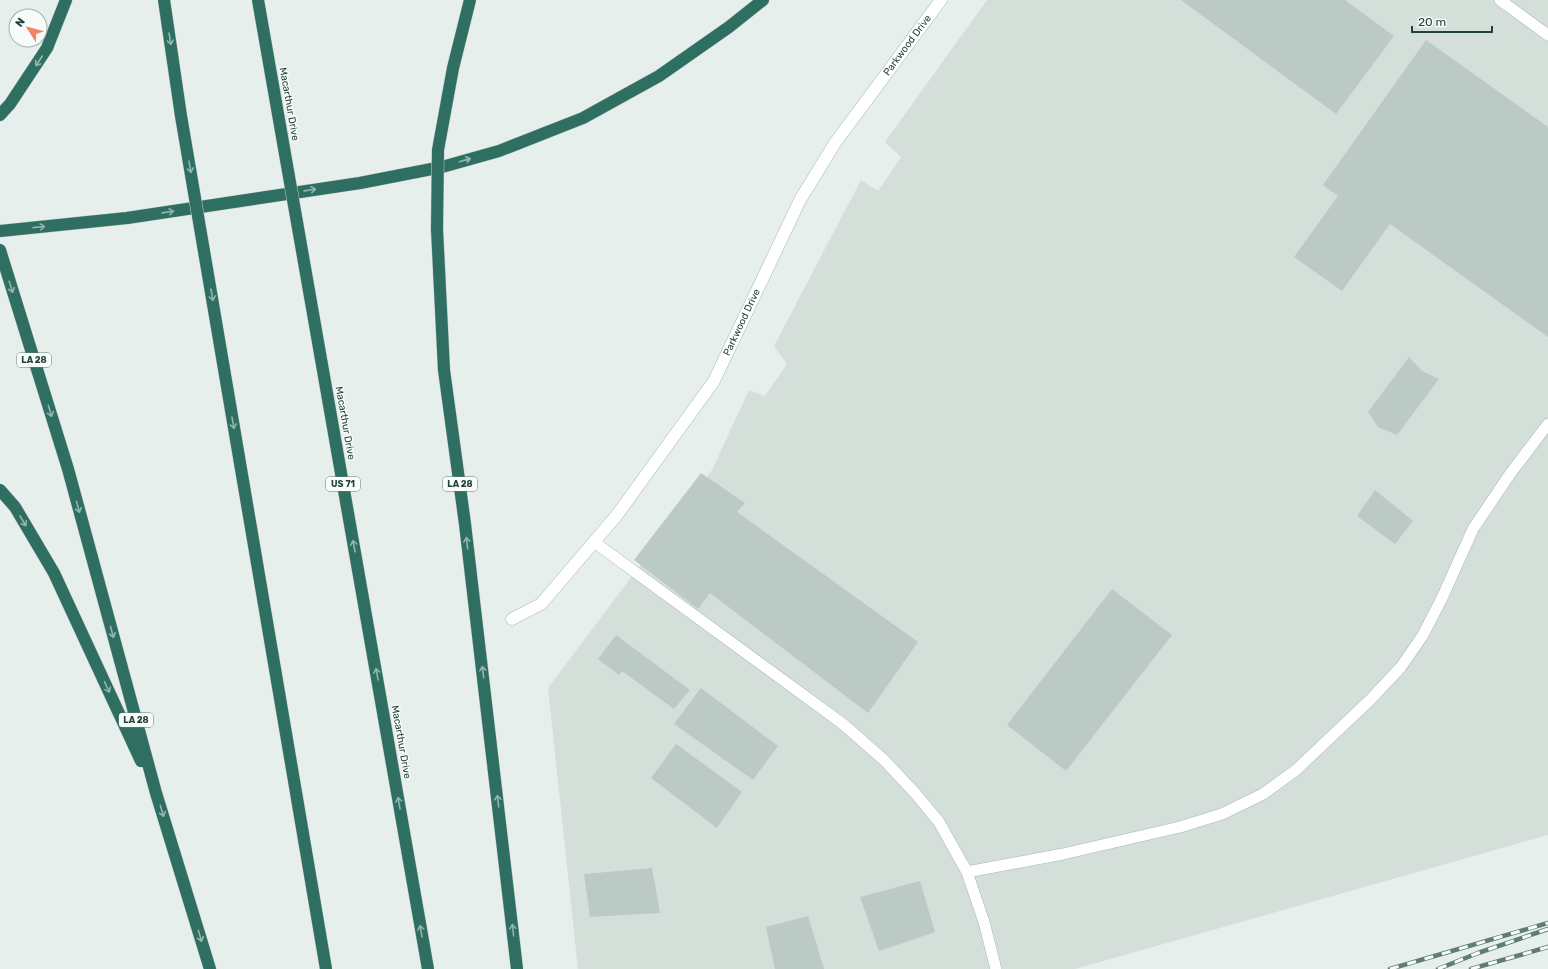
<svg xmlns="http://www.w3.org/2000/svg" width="1548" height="969" viewBox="0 0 1548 969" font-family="Rubik,sans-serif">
<rect width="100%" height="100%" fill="#e6efeb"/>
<path fill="#d4dfda" d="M 987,0 L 1548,0 L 1548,835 L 1075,969 L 578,969 L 548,688 L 712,470 L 749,390 L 765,396 L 787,364 L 774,346 L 861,180 L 878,191 L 901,157 L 885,142 Z"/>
<path fill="#bbcac4" d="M 1181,0 L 1345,0 L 1394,36 L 1336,114 Z
M 1426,40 L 1548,127 L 1548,337 L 1390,224 L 1342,291 L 1294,257 L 1338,196 L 1323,185 Z
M 1409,357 L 1422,371 L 1439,379 L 1397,435 L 1378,427 L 1368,412 Z
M 701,473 L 745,503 L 737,512 L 918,642 L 868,713 L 710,593 L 698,609 L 634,560 Z
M 1375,490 L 1413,521 L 1395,544 L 1357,516 Z
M 1112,589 L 1172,635 L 1066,771 L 1007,725 Z
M 616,635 L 690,690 L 674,709 L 622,671 L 619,675 L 598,659 Z
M 701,688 L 778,746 L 753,780 L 674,724 Z
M 676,744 L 742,792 L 717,828 L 651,778 Z
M 652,868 L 660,913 L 590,917 L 584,874 Z
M 920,881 L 935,932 L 879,951 L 860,897 Z
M 808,916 L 824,969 L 775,969 L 766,927 Z"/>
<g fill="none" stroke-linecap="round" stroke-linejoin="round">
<g stroke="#a8b8b2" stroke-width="12">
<path id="service" d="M 1500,0 L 1548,35
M 594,542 L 843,724 L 885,761 L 915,793 L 939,822 L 967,872 L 984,922 L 996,969
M 967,872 L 1063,854 L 1180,827 L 1222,814 L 1263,794 L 1296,770 L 1370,700 L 1401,667 L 1423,635 L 1442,598 L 1473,529 L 1510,474 L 1548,424"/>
</g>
<g stroke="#a8b8b2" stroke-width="13">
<g id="minor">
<path id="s1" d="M 512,619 L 541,604 L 617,515 L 714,381 L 800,200 L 835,143 L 941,0"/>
</g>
</g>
<g stroke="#c2cac8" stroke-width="13">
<path id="motorway" d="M 0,115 L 10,104 L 47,48 L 66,0
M 0,231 L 127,218 L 360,183 L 442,167 L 499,151 L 583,118 L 659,76 L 729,27 L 763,0
M 0,250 L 68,469 L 156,793 L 210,969
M 0,490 L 15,507 L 54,573 L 141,761"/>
</g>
<use href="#service" stroke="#fff" stroke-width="11"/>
<use href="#minor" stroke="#fff" stroke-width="12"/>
<use href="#motorway" stroke="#2f6f62" stroke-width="12"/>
<g stroke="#5f7d75" stroke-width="4.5">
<path id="rail" d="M 1390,969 L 1548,923
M 1438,969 L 1478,953 L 1548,929
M 1471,969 L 1548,947"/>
</g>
<use href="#rail" stroke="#f7fbf9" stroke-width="3" stroke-dasharray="9" stroke-linecap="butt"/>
<g stroke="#c2cac8" stroke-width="13" stroke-linecap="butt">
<path id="motorway-bridge" d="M 164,0 L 181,116 L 326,969
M 258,0 L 428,969
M 470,0 L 453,68 L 438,150 L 437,229 L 444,370 L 465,524 L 517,969"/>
</g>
<use href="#motorway-bridge" stroke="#2f6f62" stroke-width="12"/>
</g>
<defs><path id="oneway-shaft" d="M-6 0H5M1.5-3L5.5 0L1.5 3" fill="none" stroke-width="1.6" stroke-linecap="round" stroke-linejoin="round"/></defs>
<g stroke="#93b5ae">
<use href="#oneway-shaft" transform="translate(170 39) rotate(81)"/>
<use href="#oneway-shaft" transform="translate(39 61) rotate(123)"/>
<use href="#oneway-shaft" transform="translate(465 160) rotate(-16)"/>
<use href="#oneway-shaft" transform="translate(190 167) rotate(80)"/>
<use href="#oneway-shaft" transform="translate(310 190) rotate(-8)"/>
<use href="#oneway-shaft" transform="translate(168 212) rotate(-8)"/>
<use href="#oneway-shaft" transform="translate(39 227) rotate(-6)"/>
<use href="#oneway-shaft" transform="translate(11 287) rotate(73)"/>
<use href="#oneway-shaft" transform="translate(212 295) rotate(80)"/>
<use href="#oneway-shaft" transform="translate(50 411) rotate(73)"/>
<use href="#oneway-shaft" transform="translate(233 423) rotate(80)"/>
<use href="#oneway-shaft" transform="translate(78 507) rotate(75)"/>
<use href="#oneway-shaft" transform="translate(23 521) rotate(59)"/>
<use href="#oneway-shaft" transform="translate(467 543) rotate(-97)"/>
<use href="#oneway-shaft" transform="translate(354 546) rotate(-100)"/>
<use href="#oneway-shaft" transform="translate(112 632) rotate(75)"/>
<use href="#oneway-shaft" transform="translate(483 672) rotate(-97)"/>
<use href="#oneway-shaft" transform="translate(377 674) rotate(-100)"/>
<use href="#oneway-shaft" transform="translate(107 687) rotate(65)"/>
<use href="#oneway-shaft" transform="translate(498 801) rotate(-97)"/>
<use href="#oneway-shaft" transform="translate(399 803) rotate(-100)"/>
<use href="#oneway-shaft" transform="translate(162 811) rotate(73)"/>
<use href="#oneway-shaft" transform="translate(513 930) rotate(-96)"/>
<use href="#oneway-shaft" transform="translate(421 931) rotate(-100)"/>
<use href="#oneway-shaft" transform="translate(200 936) rotate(73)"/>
</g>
<g text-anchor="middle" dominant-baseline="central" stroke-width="3" stroke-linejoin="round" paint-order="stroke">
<g fill="#f7fbf9" stroke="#637a73" stroke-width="1">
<rect x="17" y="353" width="34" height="14" rx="3"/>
<rect x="326" y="477" width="34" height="14" rx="3"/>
<rect x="443" y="477" width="34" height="14" rx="3"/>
<rect x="119" y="713" width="34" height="14" rx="3"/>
</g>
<g font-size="9" font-weight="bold" fill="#24423a">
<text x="34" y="360">LA 28</text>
<text x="343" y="484">US 71</text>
<text x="460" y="484">LA 28</text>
<text x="136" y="720">LA 28</text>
</g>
<g font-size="10" fill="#24423a" stroke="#f7fbf9">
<text stroke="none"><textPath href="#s1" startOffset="704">Parkwood Drive</textPath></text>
<text transform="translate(289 104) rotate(80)">Macarthur Drive</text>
<text stroke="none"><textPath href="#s1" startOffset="380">Parkwood Drive</textPath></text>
<text transform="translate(345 423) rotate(80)">Macarthur Drive</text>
<text transform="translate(401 742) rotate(80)">Macarthur Drive</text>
</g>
</g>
<g transform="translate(28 28) rotate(306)"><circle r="19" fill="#f7fbf9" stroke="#a3b1ad"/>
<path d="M0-3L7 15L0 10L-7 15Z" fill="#f4845f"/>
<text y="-6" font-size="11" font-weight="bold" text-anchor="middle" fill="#24423a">N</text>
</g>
<path d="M1412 26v6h80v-6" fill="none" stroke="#24423a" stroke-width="2"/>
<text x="1418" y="26" font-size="12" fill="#24423a" stroke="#f7fbf9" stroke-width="3" paint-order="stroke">20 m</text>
</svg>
